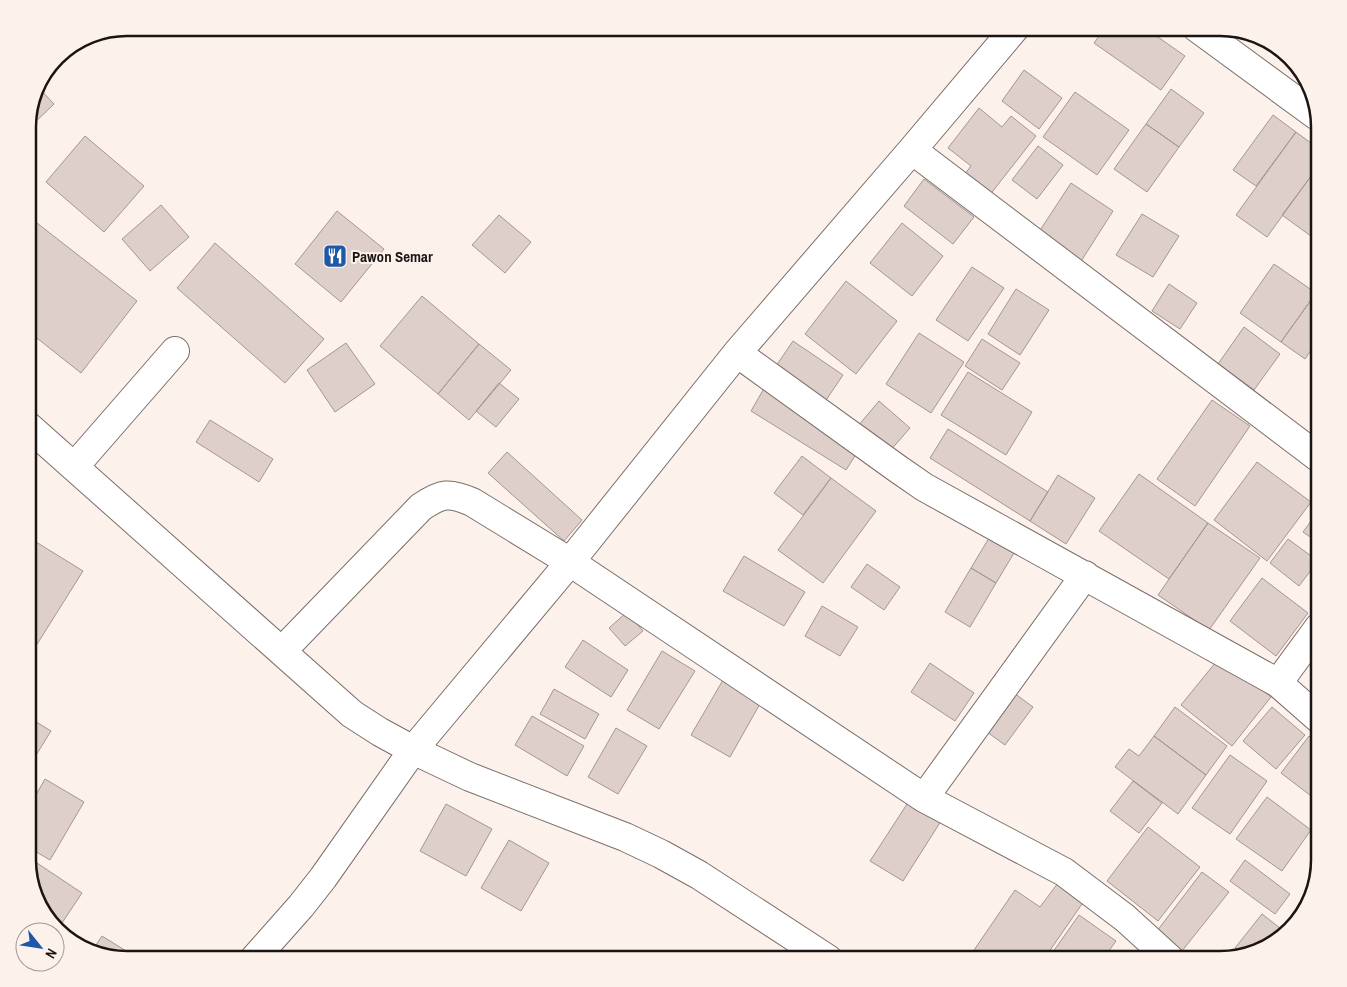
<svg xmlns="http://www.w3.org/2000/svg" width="1347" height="987" viewBox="0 0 1347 987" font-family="'Archivo Narrow',sans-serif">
<rect width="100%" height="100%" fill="#fdf1ec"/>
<path fill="#decfca" stroke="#a49691" d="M 1105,28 L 1145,28 L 1185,56 L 1161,90 L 1094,43 Z
M 1024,70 L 1062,98 L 1039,129 L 1002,101 Z
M 37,86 L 54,104 L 28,129 L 28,121 Z
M 1171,89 L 1204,113 L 1179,147 L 1146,124 Z
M 1075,92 L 1129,130 L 1097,175 L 1043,137 Z
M 979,108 L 1002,127 L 1011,116 L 1036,136 L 989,196 L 964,175 L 971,166 L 948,148 Z
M 1273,115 L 1296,132 L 1256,186 L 1233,170 Z
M 1146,124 L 1179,147 L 1147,192 L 1114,169 Z
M 1296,132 L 1319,149 L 1319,165 L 1267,237 L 1236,215 Z
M 85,136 L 144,186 L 104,232 L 46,182 Z
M 1038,146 L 1063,165 L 1037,199 L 1012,180 Z
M 1312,175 L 1319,181 L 1319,242 L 1282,215 Z
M 924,179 L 974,217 L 953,244 L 904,206 Z
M 1071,183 L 1113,211 L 1078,266 L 1035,238 Z
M 161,205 L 189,237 L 150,271 L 122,239 Z
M 337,211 L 384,249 L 341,302 L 295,264 Z
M 1142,214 L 1179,236 L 1153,277 L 1116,255 Z
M 499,215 L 531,242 L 505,273 L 472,245 Z
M 28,216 L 137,301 L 81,373 L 28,331 Z
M 902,223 L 943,256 L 912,296 L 870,263 Z
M 215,243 L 324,339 L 285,383 L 177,288 Z
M 1274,264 L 1316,293 L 1281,342 L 1240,313 Z
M 972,267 L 1004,288 L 968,341 L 936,320 Z
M 846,281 L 897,321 L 856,374 L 805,334 Z
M 1169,284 L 1197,303 L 1180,329 L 1152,311 Z
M 1016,289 L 1049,310 L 1020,355 L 988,334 Z
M 1316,293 L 1319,295 L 1319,338 L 1305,359 L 1281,342 Z
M 422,296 L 479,344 L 438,394 L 380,346 Z
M 1244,327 L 1280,354 L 1254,390 L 1218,364 Z
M 919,333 L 964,362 L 931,413 L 886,384 Z
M 982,339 L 1020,363 L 1002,390 L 965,366 Z
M 793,341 L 843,375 L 822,406 L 772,372 Z
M 346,343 L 375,384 L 335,412 L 307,370 Z
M 479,344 L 511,370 L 469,420 L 438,394 Z
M 968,372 L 1032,412 L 1006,455 L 941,415 Z
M 499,383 L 519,399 L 496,427 L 476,411 Z
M 766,385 L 862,445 L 846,470 L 751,411 Z
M 1212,400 L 1250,426 L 1195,506 L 1157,479 Z
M 879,401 L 910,428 L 889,452 L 858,426 Z
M 210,420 L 273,459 L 259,482 L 196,442 Z
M 948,429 L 1048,492 L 1030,521 L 930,458 Z
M 507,452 L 582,520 L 564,541 L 488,473 Z
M 802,456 L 831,478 L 803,515 L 774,493 Z
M 1257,462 L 1311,502 L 1267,561 L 1214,520 Z
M 1139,474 L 1208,523 L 1169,579 L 1099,531 Z
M 1058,475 L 1095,498 L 1066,544 L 1030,521 Z
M 831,478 L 876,511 L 823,583 L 778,550 Z
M 1319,510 L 1319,543 L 1303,532 Z
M 1208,523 L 1260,558 L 1209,630 L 1158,595 Z
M 992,533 L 1017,548 L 996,583 L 971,568 Z
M 28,537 L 83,571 L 29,657 L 28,656 Z
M 1288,539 L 1318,561 L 1299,586 L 1270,563 Z
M 744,556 L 805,592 L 784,626 L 723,591 Z
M 867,564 L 900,587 L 884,610 L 851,587 Z
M 971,568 L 996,583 L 970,627 L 945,612 Z
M 1262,578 L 1308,613 L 1276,656 L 1230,621 Z
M 822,606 L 858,627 L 840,656 L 805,636 Z
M 627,612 L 643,631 L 625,646 L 609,628 Z
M 583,640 L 628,670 L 611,697 L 565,667 Z
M 662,651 L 695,671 L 659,729 L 627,710 Z
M 1220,657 L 1271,697 L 1232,746 L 1181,705 Z
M 930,663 L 974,693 L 955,721 L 911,692 Z
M 723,680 L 761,702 L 730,757 L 691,735 Z
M 554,689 L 599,714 L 585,739 L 540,714 Z
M 1014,693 L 1033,707 L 1005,745 L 987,732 Z
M 1175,707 L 1227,746 L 1206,775 L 1154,736 Z
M 1272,707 L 1305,735 L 1276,769 L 1243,741 Z
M 532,716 L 584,746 L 567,776 L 515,745 Z
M 28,717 L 51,731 L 28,768 Z
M 616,728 L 647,746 L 618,794 L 588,777 Z
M 1154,736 L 1206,775 L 1178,814 L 1115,767 L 1129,749 L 1139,756 Z
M 1309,736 L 1319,743 L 1319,802 L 1281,773 Z
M 1230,755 L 1267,781 L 1230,834 L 1192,808 Z
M 45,779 L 84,802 L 50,860 L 28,847 L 28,809 Z
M 1133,781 L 1162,803 L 1139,833 L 1110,811 Z
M 1267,797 L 1311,830 L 1282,871 L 1236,839 Z
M 909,801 L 941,821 L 903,881 L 870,861 Z
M 446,804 L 492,829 L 466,876 L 420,851 Z
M 1148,827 L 1200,867 L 1158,921 L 1107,881 Z
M 509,840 L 549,863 L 521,911 L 481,888 Z
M 1319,856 L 1319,860 L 1315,873 L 1309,869 Z
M 28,857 L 82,893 L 58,929 L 41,909 L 28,866 Z
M 1245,860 L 1290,894 L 1275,914 L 1230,881 Z
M 1202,872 L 1229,892 L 1182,951 L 1157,931 Z
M 1058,883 L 1084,901 L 1044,959 L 982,959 L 972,953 L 1015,890 L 1040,907 Z
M 1262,914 L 1285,932 L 1264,949 L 1243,954 L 1235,948 Z
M 1079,915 L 1116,941 L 1103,959 L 1048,959 Z
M 102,936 L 139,959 L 127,959 L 94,948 Z"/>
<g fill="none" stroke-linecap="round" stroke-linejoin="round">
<g stroke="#7b6e69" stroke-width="30">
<path id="minor" d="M 1197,28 L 1317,116
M 912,150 L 1319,458
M 737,353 L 898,469 L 924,487 L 1278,683 L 1319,719
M 28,426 L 352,714 L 380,732 L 413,750 L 470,777 L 625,837 L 661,854 L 699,875 L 828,959
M 74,467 L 175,351
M 282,651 L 421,507 C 442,493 449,492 472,502 L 570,562 L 924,798 L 1064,872 L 1125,918 L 1170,959
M 1278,683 L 1319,627
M 924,798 L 1085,575
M 254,959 L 301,906 L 323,878 L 413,750 L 570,562 L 737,353 L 912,150 L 1015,28"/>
</g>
<use href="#minor" stroke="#fff" stroke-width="28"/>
</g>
<defs>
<g id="restaurant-square" transform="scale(1.25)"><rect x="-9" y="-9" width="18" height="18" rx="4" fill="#1d58a9" stroke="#fdf1ec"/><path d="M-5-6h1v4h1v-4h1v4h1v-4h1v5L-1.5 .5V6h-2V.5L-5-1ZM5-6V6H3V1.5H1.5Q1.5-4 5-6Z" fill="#fff"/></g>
</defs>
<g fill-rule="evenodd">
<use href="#restaurant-square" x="335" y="256"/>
</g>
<g text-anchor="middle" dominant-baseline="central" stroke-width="4" stroke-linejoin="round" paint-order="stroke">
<g font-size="15" font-weight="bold" fill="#1a1513" stroke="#fdf1ec" text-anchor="start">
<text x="352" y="256">Pawon Semar</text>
</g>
</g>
<path d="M0 0H1347V987H0ZM127 36H1220A91 91 0 0 1 1311 127V860A91 91 0 0 1 1220 951H127A91 91 0 0 1 36 860V127A91 91 0 0 1 127 36Z" fill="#fdf1ec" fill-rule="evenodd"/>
<path fill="none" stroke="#1a1513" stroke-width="2.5" d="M127 36H1220A91 91 0 0 1 1311 127V860A91 91 0 0 1 1220 951H127A91 91 0 0 1 36 860V127A91 91 0 0 1 127 36Z"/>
<g transform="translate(40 947) rotate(120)"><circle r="24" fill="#fdf1ec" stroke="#a29995"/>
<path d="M0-4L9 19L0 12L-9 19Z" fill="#1d58a9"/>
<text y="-8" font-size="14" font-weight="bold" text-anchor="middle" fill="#1a1513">N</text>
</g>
</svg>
